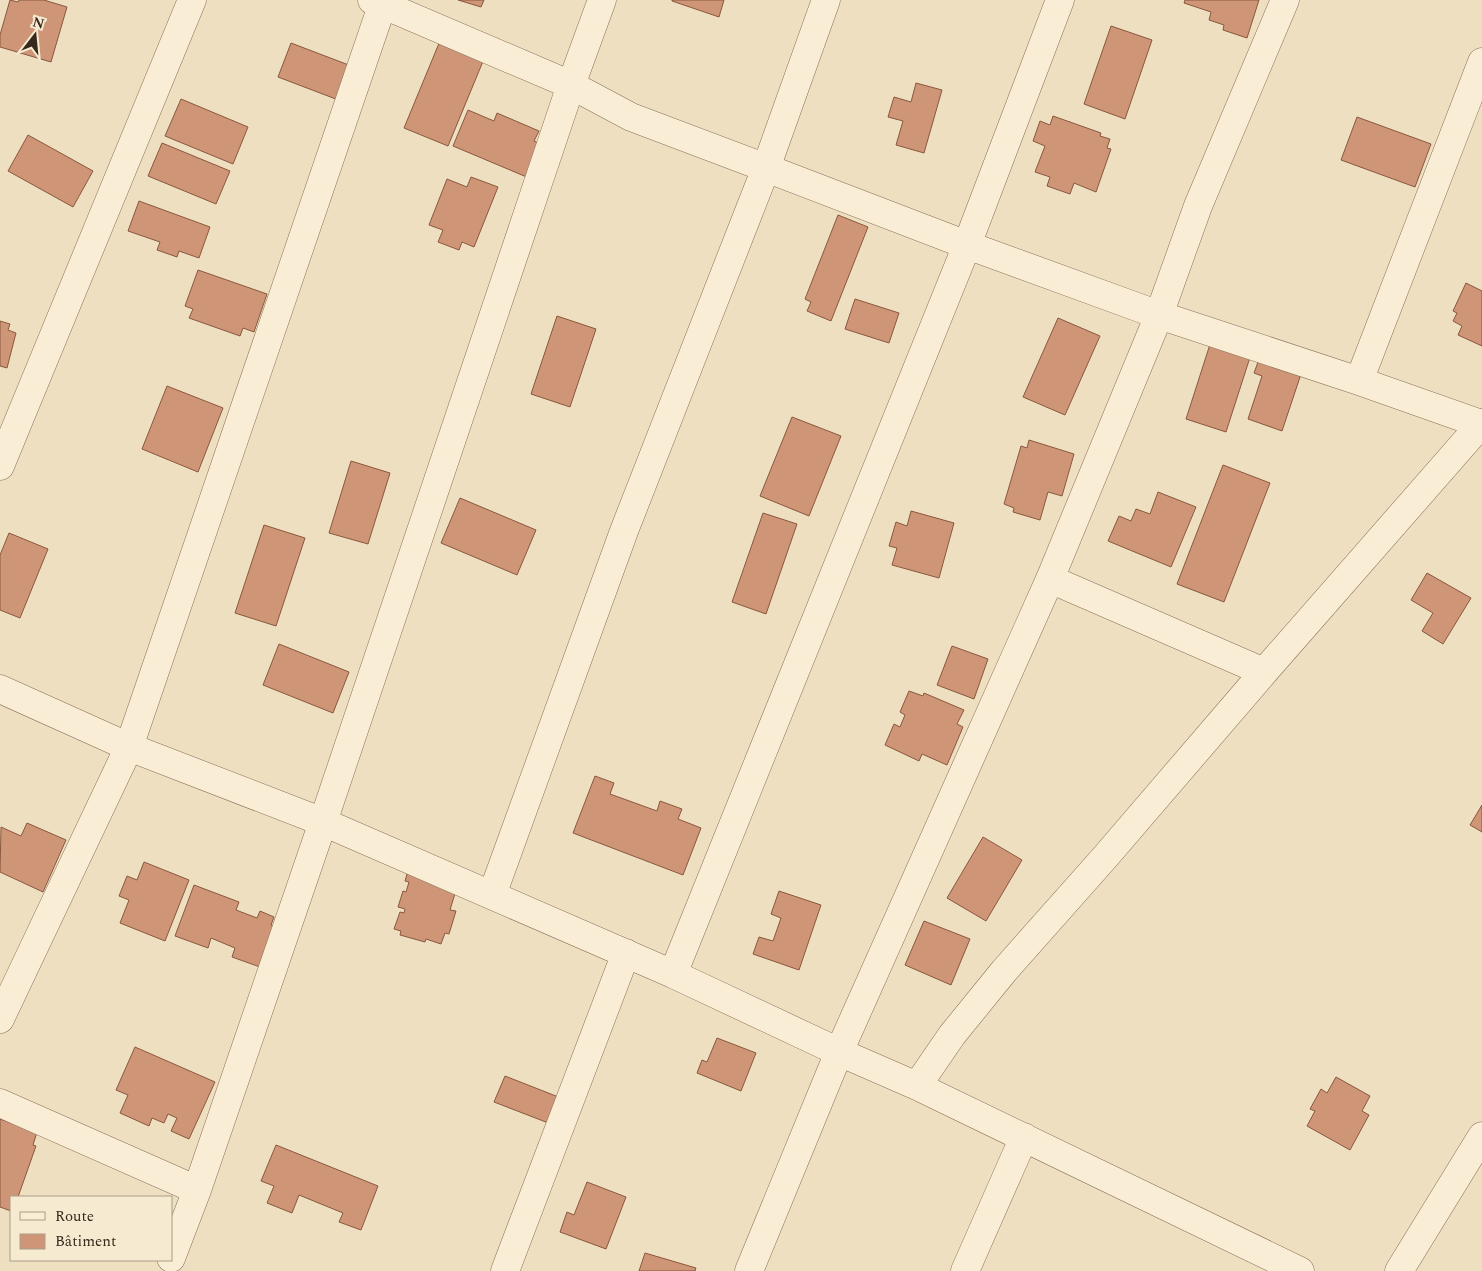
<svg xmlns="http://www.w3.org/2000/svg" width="1482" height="1271" viewBox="0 0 1482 1271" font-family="Spectral,serif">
<rect width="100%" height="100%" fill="#efdfc1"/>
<path fill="#ce9676" stroke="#89573e" d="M 10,0 L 18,2 L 19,0 L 44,0 L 67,7 L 51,62 L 0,47 L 0,35 Z
M 458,0 L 484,0 L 481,7 Z
M 672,0 L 724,0 L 719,17 L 672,1 Z
M 1185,0 L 1259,0 L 1247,38 L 1223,30 L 1224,25 L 1209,20 L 1211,12 L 1184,3 Z
M 1111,26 L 1152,40 L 1125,119 L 1084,104 Z
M 442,36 L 486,54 L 448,146 L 404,128 Z
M 291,43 L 354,67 L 341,101 L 278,77 Z
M 916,83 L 942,90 L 924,153 L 896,145 L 903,121 L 888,117 L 894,97 L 911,102 Z
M 181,99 L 248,127 L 233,164 L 165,136 Z
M 468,110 L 494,121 L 497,113 L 539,131 L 534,141 L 543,145 L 529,178 L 453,146 Z
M 1053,116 L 1101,133 L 1100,136 L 1110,139 L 1107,148 L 1111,149 L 1096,192 L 1074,183 L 1070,194 L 1047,186 L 1050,177 L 1035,172 L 1045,146 L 1033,141 L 1040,121 L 1050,125 Z
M 1357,117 L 1431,144 L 1415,187 L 1341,160 Z
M 28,135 L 93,171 L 73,207 L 8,171 Z
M 162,143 L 230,171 L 216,204 L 148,176 Z
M 471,177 L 498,187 L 474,247 L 462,242 L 459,250 L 438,242 L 443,230 L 429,225 L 447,179 L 467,187 Z
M 139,201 L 210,227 L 199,258 L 179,251 L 177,257 L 157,250 L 160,242 L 128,231 Z
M 838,215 L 868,227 L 831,321 L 807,311 L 811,302 L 805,299 Z
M 198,270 L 267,294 L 254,332 L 243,328 L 240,336 L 189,318 L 193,309 L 185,306 Z
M 1466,283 L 1482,291 L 1482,346 L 1458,335 L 1462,326 L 1453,321 L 1457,313 L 1453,311 Z
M 855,299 L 899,313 L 889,343 L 845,329 Z
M 557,316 L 596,329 L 570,407 L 531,394 Z
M 1058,318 L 1100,336 L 1065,415 L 1023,397 Z
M 0,321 L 10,324 L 8,330 L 16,333 L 7,368 L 0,366 Z
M 1213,335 L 1253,348 L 1226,432 L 1186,419 Z
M 1262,351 L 1304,365 L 1282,431 L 1248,419 L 1262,376 L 1254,373 Z
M 167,386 L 223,408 L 198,472 L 142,449 Z
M 792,417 L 841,436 L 809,516 L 760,496 Z
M 1029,440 L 1074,454 L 1062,496 L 1048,492 L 1040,520 L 1013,512 L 1014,508 L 1004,504 L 1021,446 L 1027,448 Z
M 351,461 L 390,473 L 368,544 L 329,533 Z
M 1223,465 L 1270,483 L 1224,602 L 1177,584 Z
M 1158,492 L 1196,507 L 1171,567 L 1108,541 L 1119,516 L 1131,521 L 1136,509 L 1150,514 Z
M 460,498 L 536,530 L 517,575 L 441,543 Z
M 911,511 L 954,523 L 939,578 L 892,565 L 897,548 L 889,546 L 896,522 L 907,526 Z
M 763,513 L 797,524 L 766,614 L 732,602 Z
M 264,525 L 305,538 L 276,626 L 235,613 Z
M 9,533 L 48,549 L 20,618 L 0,610 L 0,555 Z
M 1427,573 L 1471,598 L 1443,644 L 1422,631 L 1433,613 L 1411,600 Z
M 279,644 L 349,672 L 333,713 L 263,685 Z
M 952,646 L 988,659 L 974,699 L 937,685 Z
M 909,691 L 923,696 L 924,693 L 964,710 L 957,724 L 963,727 L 947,765 L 922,754 L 919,761 L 885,745 L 894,724 L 900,727 L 905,715 L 900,712 Z
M 595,776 L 614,783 L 610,794 L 657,811 L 660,801 L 682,809 L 678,819 L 701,828 L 683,875 L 573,833 Z
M 1482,805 L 1482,832 L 1470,825 Z
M 27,823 L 66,840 L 43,892 L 0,872 L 1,827 L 21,836 Z
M 983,837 L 1022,860 L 986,921 L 947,898 Z
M 144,862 L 189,880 L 165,941 L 120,923 L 129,900 L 119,896 L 127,876 L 137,880 Z
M 409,867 L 456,890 L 450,910 L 456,911 L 449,934 L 445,933 L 441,944 L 426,939 L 425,942 L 400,935 L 401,931 L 394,929 L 400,912 L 404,913 L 405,909 L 398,907 L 403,891 L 406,892 L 409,882 L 405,881 Z
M 194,885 L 239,902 L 236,910 L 257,918 L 260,911 L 274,917 L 271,925 L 276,927 L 260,967 L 232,957 L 235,948 L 211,938 L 208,948 L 175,936 Z
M 779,891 L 821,905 L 799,970 L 753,954 L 759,937 L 773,941 L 781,918 L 771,914 Z
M 924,921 L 970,939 L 951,985 L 905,965 Z
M 717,1038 L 756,1053 L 741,1091 L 697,1073 L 702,1060 L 707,1062 Z
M 135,1047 L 215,1082 L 189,1139 L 171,1131 L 177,1118 L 168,1114 L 164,1123 L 152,1118 L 149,1126 L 120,1113 L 128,1095 L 116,1090 Z
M 505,1076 L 561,1098 L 551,1124 L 494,1102 Z
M 1336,1077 L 1370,1096 L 1362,1111 L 1369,1115 L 1350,1150 L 1307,1126 L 1315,1111 L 1310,1109 L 1321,1089 L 1327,1093 Z
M 0,1119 L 37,1132 L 33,1145 L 36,1146 L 18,1197 L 11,1197 L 11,1211 L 0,1207 Z
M 276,1145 L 378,1186 L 361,1230 L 339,1222 L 343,1213 L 299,1195 L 292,1213 L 267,1203 L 274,1186 L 261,1181 Z
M 587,1182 L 626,1197 L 606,1249 L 560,1232 L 567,1212 L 574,1215 Z
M 645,1253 L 696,1268 L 695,1271 L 639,1271 Z"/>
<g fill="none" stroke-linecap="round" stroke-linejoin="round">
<g stroke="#897058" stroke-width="29">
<path id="street" d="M 372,0 L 571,85 L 631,117 L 766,168 L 826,0
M 1359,381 L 1482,62
M 0,466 L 192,0
M 1050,579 L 1264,672
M 0,689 L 129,747 L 323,822 L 673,974 L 839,1052 L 917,1086 L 1300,1271
M 492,895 L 624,531 L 766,168 L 967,245 L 1159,315 L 1359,381 L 1481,424
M 673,974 L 967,245 L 1060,0
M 0,1019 L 129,747 L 384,0
M 917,1086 L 952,1035 L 1004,971 L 1106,856 L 1264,672 L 1482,423
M 0,1103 L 197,1190
M 171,1258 L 197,1190 L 323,822 L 571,85 L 602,0
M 505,1271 L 626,953
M 749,1271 L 839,1052 L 1050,579 L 1159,315 L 1198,206 L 1285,0
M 965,1271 L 1024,1137
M 1399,1271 L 1482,1136"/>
</g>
<use href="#street" stroke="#faedd5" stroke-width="28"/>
</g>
<rect x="10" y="1196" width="162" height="65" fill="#f6ead1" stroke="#aa9d89"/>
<rect x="20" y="1212" width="25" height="8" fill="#faedd5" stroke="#aa9d89"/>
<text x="55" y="1221" font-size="15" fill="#38291d">Route</text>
<rect x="20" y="1234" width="25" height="15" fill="#ce9676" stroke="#aa9d89"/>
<text x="55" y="1246" font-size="15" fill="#38291d">Bâtiment</text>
<g transform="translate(35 35) rotate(16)" stroke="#f6ead1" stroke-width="4" paint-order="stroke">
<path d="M0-4L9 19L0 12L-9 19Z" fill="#38291d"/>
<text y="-8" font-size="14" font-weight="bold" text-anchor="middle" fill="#38291d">N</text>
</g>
</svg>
